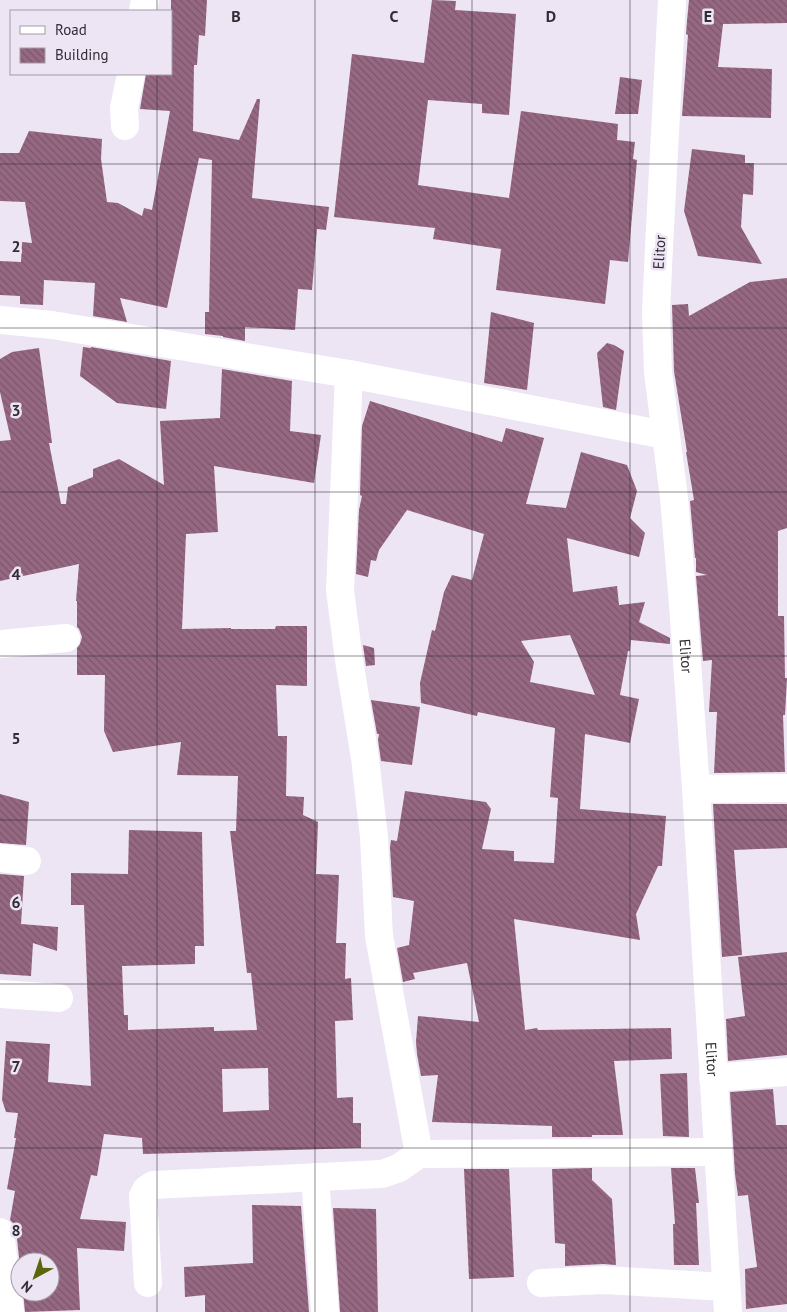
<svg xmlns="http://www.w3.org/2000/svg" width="787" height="1312" viewBox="0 0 787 1312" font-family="'PT Sans',sans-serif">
<defs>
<pattern id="building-back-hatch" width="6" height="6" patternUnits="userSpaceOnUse" patternTransform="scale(1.25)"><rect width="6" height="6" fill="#966882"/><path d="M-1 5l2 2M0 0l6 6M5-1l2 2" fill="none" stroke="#7b566b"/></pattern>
</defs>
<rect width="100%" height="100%" fill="#ede4f4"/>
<path fill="url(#building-back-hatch)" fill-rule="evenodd" d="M 171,0 L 207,0 L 205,36 L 199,35 L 197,65 L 194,65 L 193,131 L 239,140 L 257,99 L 260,99 L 252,198 L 329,207 L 326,230 L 317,229 L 312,290 L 298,289 L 295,330 L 245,327 L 245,341 L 223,337 L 223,336 L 205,334 L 205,312 L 209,312 L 212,160 L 199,158 L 167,308 L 120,298 L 127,322 L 93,316 L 95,283 L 44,280 L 43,305 L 20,304 L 20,296 L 0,295 L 0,261 L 21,262 L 22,242 L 32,243 L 25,202 L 0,201 L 0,153 L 19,153 L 29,131 L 102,139 L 101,159 L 107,202 L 118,203 L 142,216 L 144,208 L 152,210 L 170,111 L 140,109 L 146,74 L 171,74 Z
M 432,0 L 456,1 L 455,10 L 516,14 L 509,115 L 482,113 L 482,104 L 428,100 L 418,185 L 509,198 L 521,111 L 618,124 L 617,140 L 635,142 L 633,159 L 637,160 L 628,262 L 610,260 L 605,304 L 496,290 L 501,249 L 433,239 L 435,228 L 334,217 L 352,54 L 424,63 Z
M 689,0 L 787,0 L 787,23 L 723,24 L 718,67 L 772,69 L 771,118 L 682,116 L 688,35 L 686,34 L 687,21 Z
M 620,77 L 642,80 L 638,114 L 615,114 Z
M 692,149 L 745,155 L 745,163 L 754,163 L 753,195 L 743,194 L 741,227 L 762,264 L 698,256 L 684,211 Z
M 787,278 L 787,528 L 778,531 L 778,616 L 784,616 L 785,678 L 787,678 L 785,715 L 783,715 L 785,772 L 714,773 L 717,712 L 709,712 L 712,660 L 703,661 L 696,576 L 707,575 L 696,572 L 696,558 L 695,558 L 690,501 L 694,500 L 686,452 L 687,452 L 674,371 L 672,305 L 688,304 L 689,316 L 750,282 Z
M 491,312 L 534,323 L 527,390 L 484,383 Z
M 607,343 L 614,345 L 624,351 L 616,410 L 603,407 L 597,353 Z
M 83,347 L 91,348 L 91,347 L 171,361 L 166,409 L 117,403 L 80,376 Z
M 39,348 L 52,443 L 49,443 L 61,504 L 66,504 L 68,487 L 93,477 L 93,469 L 119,459 L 164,485 L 160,421 L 220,418 L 222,369 L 292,381 L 290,431 L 321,435 L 314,483 L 214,466 L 218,532 L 186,534 L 182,629 L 231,628 L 231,629 L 275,629 L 276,626 L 307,626 L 307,686 L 276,685 L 278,736 L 287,736 L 286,796 L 304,797 L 303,815 L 318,822 L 316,874 L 339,875 L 336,943 L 346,943 L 345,979 L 351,978 L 353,1020 L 335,1021 L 337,1098 L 353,1097 L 353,1123 L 361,1123 L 361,1148 L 143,1154 L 142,1138 L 104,1134 L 97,1176 L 91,1175 L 80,1219 L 126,1222 L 124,1251 L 77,1248 L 80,1310 L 25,1312 L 23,1292 L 50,1292 L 50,1262 L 20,1262 L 20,1266 L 16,1230 L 13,1223 L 10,1220 L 15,1191 L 7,1189 L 16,1138 L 14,1138 L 18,1113 L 6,1112 L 2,1100 L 6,1041 L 50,1044 L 48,1082 L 91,1086 L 84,905 L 71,905 L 71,873 L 128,874 L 129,830 L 202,832 L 204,946 L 195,946 L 195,964 L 122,966 L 124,1015 L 128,1015 L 128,1030 L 214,1027 L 214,1031 L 257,1030 L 251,973 L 247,973 L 230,831 L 236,831 L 238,776 L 177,775 L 181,742 L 113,752 L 104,731 L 105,675 L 77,675 L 77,648 L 80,644 L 82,637 L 79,629 L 77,627 L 77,601 L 76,601 L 79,564 L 0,581 L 0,441 L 11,440 L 0,392 L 0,359 L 12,352 ZM 268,1068 L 269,1110 L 223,1112 L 222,1069 Z
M 370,401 L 502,442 L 506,428 L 544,438 L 526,504 L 566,508 L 581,452 L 627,465 L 637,491 L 630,518 L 645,533 L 639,557 L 567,538 L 573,592 L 617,586 L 619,605 L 645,602 L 639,622 L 670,638 L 670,644 L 631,640 L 630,651 L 628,651 L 620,695 L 639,699 L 630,743 L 585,734 L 580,809 L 666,816 L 662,866 L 658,866 L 636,914 L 640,940 L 514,919 L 525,1030 L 537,1028 L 538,1030 L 671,1028 L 672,1059 L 614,1061 L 623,1135 L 592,1135 L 592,1137 L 552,1137 L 552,1126 L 432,1122 L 438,1075 L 421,1076 L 417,1054 L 416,1042 L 418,1016 L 479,1022 L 467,963 L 413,973 L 415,979 L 403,982 L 397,948 L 409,945 L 414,901 L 393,897 L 390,847 L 391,840 L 397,841 L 405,791 L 486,802 L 491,809 L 482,849 L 514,851 L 514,861 L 554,863 L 558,798 L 550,797 L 555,728 L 478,712 L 477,716 L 421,703 L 420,683 L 432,630 L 435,631 L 444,592 L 452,575 L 472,580 L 484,534 L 407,510 L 379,550 L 376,561 L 371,560 L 368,577 L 356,574 L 359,510 L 362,496 L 360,495 L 362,426 ZM 570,635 L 593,690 L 595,695 L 530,682 L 534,662 L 521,641 Z
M 363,645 L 374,648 L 375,665 L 366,666 Z
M 371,700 L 420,707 L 412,765 L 381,761 L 378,740 L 379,734 L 377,734 Z
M 0,794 L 29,802 L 26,845 L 0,843 Z
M 713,804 L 787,804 L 787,848 L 734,850 L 742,955 L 722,957 Z
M 0,874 L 24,876 L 21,924 L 58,927 L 57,951 L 33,943 L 31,976 L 0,974 Z
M 787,952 L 787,1055 L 728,1061 L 726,1019 L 745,1016 L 738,957 Z
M 687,1073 L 689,1137 L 663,1136 L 660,1074 Z
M 773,1089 L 776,1125 L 787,1125 L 787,1304 L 746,1309 L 745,1269 L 757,1267 L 748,1195 L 738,1196 L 735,1174 L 730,1092 Z
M 592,1168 L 592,1180 L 612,1199 L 616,1265 L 603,1264 L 565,1266 L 565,1244 L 555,1243 L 552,1169 Z
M 671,1168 L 695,1168 L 699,1203 L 696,1203 L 699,1265 L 674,1265 L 673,1224 L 675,1224 Z
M 464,1169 L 509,1169 L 514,1277 L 469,1279 Z
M 252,1205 L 301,1206 L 309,1312 L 205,1312 L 205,1295 L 185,1297 L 184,1267 L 253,1263 Z
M 333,1208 L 376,1209 L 378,1312 L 340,1312 Z"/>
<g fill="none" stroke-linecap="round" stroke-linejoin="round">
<g stroke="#fff" stroke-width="28">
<path id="s1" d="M 672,0 L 659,247 L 656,312 L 658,372 L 674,498 L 683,604 L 696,789 L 728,1312"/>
<path d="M 143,11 L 145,0"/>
<path d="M 125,126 L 124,108 L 131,74"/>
<path d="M 0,320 L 52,325 L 349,374 L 665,435"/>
<path d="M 349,374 L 340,590 L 349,660 L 365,758 L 374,837 L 379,936 L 419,1154"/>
<path d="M 0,644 L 66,638"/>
<path d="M 696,789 L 787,788"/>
<path d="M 0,858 L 27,861"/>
<path d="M 0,994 L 59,998"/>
<path d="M 713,1078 L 787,1072"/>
<path d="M 315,1177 L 325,1312"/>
<path d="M 0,1232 L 10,1312"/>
<path d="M 148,1283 L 143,1196 L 146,1190 L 153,1185 L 382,1174 L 399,1168 L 419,1154 L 718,1152"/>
<path d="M 541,1283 L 604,1280 L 726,1287"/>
</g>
</g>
<path fill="none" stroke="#312d33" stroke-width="1" stroke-opacity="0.55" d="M 157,0 L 157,11M 315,0 L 315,1312M 472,0 L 472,1312M 630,0 L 630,1312M 157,74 L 157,1312M 0,164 L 787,164M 0,328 L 787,328M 0,492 L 787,492M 0,656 L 787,656M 0,820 L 787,820M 0,984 L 787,984M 0,1148 L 787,1148"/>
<g text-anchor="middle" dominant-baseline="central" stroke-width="5" stroke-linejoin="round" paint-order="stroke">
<g font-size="15" fill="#312d33" stroke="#ede4f4">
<text transform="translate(659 252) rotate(-87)">Elitor</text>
<text stroke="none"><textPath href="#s1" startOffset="658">Elitor</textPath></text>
<text stroke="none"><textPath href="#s1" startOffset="1062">Elitor</textPath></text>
</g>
</g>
<g font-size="16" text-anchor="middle" font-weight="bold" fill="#312d33" stroke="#ede4f4" stroke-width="5" stroke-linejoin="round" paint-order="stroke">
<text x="236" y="22">B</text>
<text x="394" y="22">C</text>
<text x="551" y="22">D</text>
<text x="708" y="22">E</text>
<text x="16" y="252">2</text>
<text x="16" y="416">3</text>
<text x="16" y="580">4</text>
<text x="16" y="744">5</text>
<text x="16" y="908">6</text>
<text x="16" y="1072">7</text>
<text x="16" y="1236">8</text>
</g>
<rect x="10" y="10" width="162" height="65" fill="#ede4f4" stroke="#a29ba7"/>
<rect x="20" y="26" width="25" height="8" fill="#ffffff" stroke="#a29ba7"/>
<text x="55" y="35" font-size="15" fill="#312d33">Road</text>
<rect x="20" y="48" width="25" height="15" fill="url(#building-back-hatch)" stroke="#a29ba7"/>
<text x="55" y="60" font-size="15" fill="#312d33">Building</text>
<g transform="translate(35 1277) rotate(220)"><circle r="24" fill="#ede4f4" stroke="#a29ba7"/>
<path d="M0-4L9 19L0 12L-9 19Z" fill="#59660b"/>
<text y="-8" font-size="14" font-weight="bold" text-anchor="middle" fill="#312d33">N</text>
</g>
</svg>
